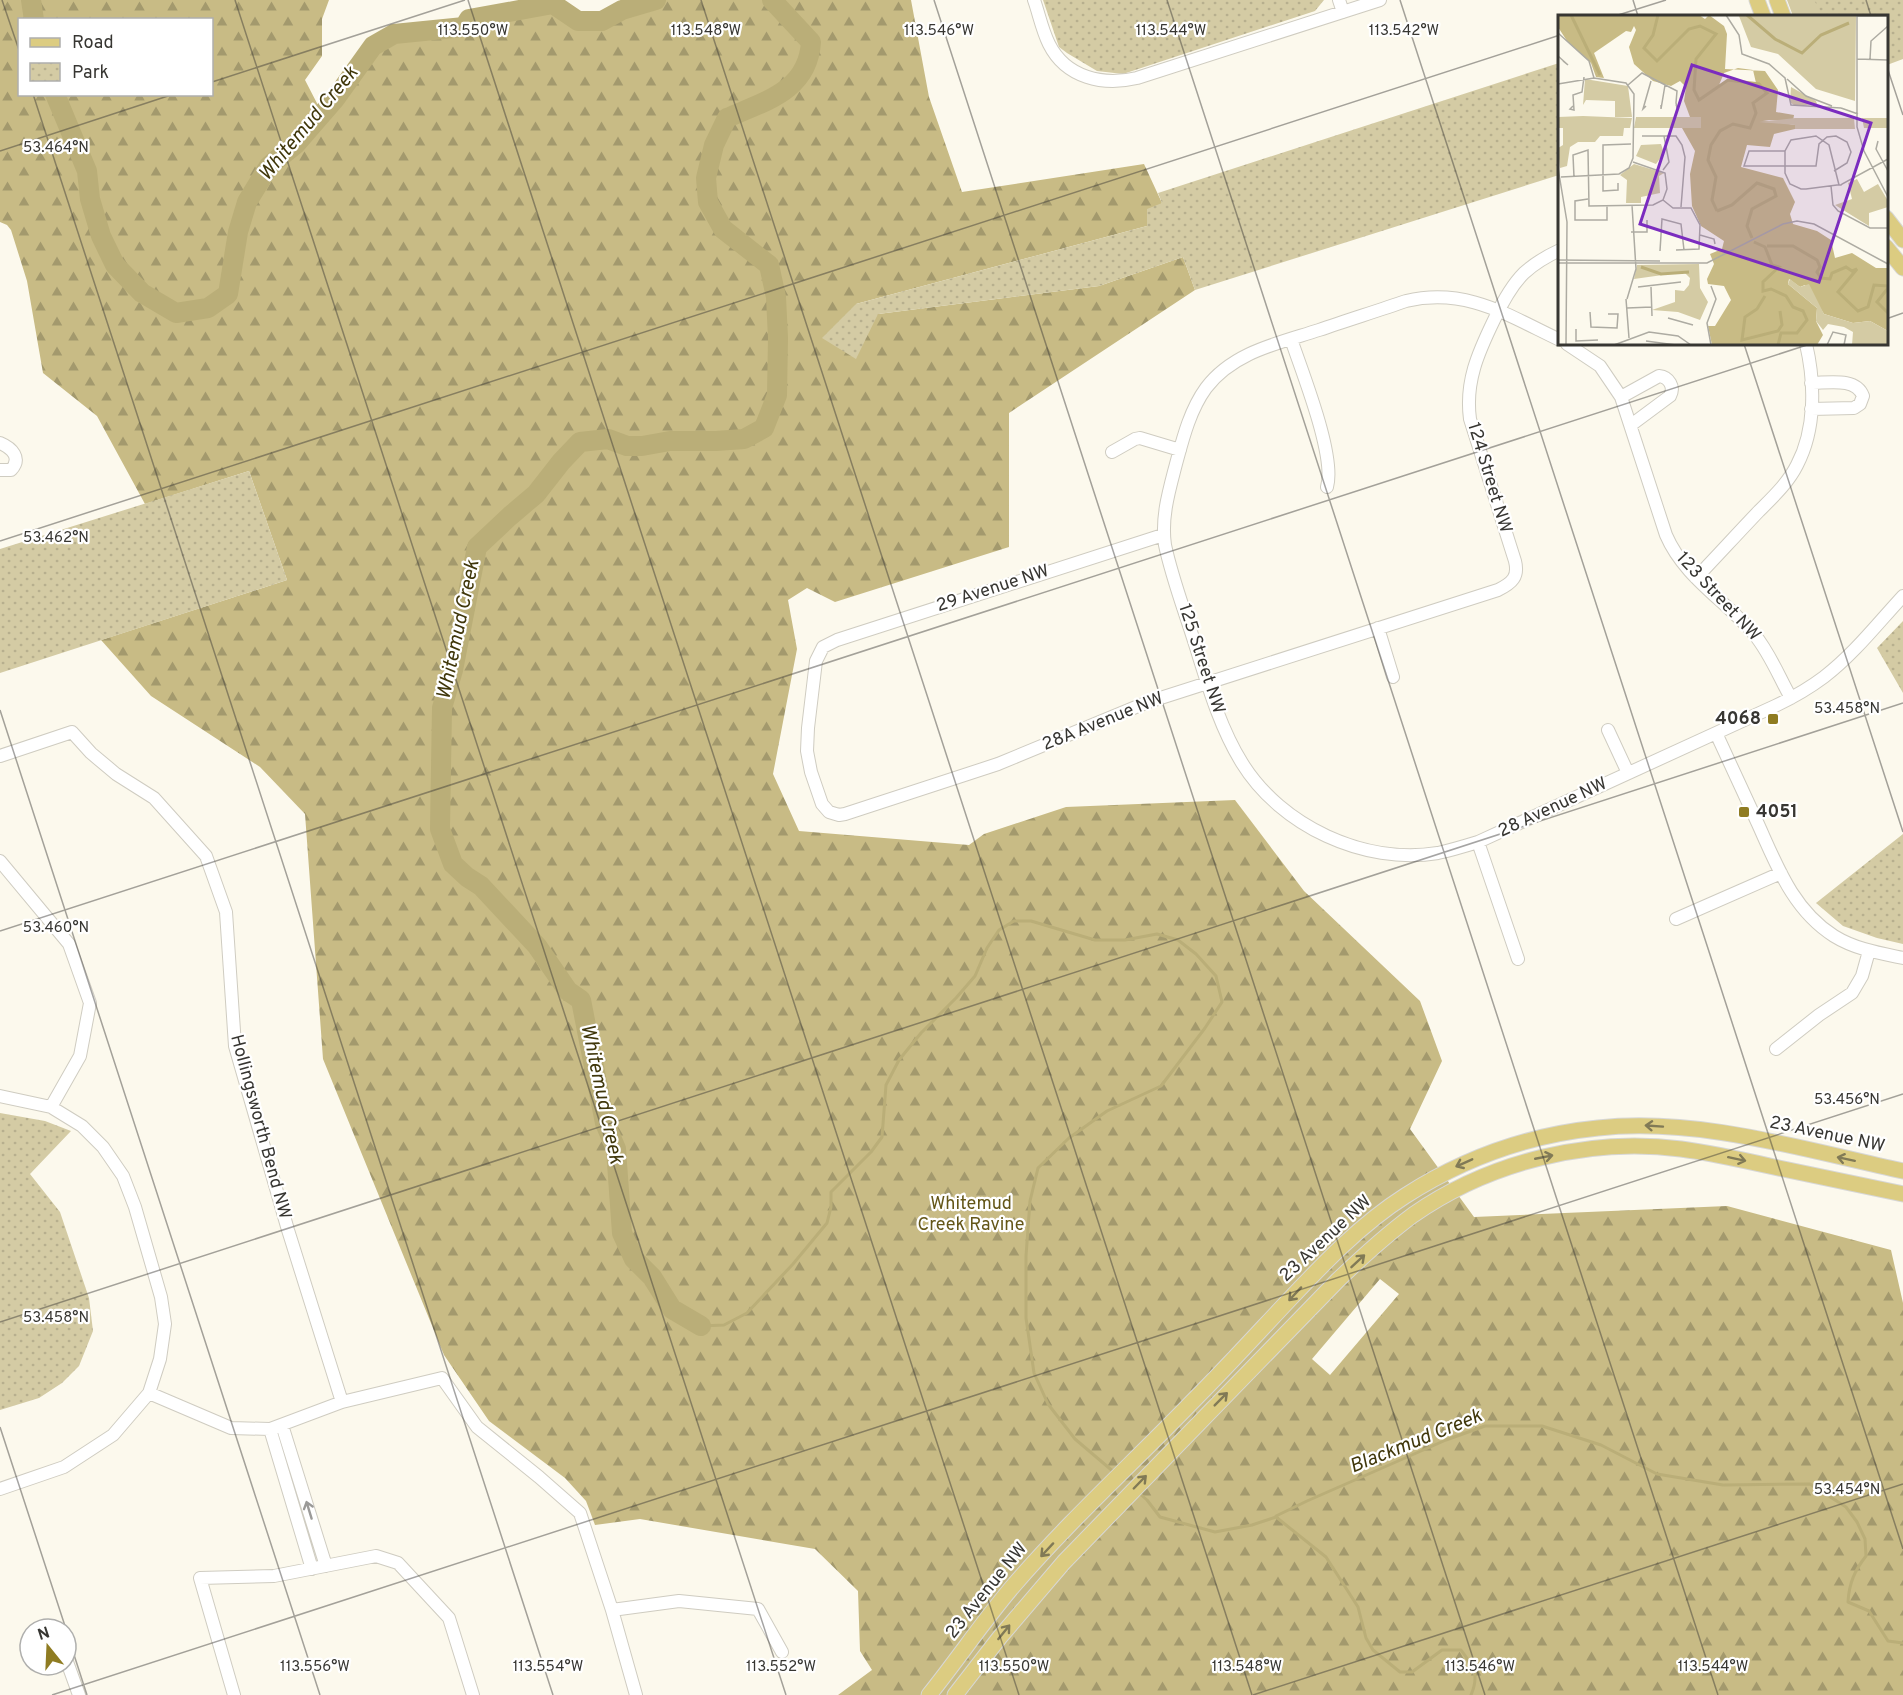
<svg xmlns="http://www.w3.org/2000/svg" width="1903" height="1695" viewBox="0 0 1903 1695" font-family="Overpass,sans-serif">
<defs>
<pattern id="forest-firs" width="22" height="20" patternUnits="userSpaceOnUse" patternTransform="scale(1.5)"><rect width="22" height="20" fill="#c8bb85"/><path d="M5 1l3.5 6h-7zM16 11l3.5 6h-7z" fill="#a3996d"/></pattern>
<pattern id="park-dots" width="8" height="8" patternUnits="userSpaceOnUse" patternTransform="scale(1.5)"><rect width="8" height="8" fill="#d4cba4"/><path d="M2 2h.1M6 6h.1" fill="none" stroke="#b7af8e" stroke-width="1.8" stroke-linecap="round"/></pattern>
</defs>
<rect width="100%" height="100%" fill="#fcf9ed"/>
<path fill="#d4cba4" d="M 1787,0 L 1903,0 L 1903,59 L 1887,65 L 1886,16 L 1793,16 Z"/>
<path fill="url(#forest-firs)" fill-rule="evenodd" d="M 0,0 L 329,0 L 322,19 L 322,56 L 305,80 L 322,113 L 335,99 L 373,46 L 394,34 L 464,27 L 469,19 L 553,4 L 578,21 L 602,21 L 622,10 L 656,0 L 911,0 L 929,97 L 962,192 L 1144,164 L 1162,203 L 1147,226 L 856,304 L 878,314 L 1099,286 L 1183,257 L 1195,290 L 1009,413 L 1009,547 L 835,602 L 807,588 L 788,600 L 797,649 L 773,774 L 799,831 L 969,845 L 984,834 L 1066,807 L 1235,800 L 1304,891 L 1420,1001 L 1442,1061 L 1410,1129 L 1474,1217 L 1727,1206 L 1891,1250 L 1903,1303 L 1903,1695 L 838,1695 L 872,1670 L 860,1651 L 858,1591 L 815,1549 L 640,1519 L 595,1525 L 586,1501 L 565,1478 L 489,1421 L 444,1355 L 323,1059 L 305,814 L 260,767 L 151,696 L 101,640 L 287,580 L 249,471 L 145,504 L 97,416 L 43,373 L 27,281 L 11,230 L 7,225 L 0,222 ZM 20,20 L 212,20 L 212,94 L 20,94 ZM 1380,1279 L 1399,1294 L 1330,1375 L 1312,1359 Z"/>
<path fill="url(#park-dots)" d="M 1043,0 L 1324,0 L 1315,11 L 1123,74 L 1097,71 L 1067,53 L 1059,47 Z
M 1814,0 L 1903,0 L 1903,55 L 1887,61 L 1886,16 L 1823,16 Z
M 1559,63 L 1559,175 L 1195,290 L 1183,257 L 1099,286 L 878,314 L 856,359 L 822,338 L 856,304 L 1147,226 L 1147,209 L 1162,203 L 1158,193 Z
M 249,471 L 287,580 L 0,673 L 0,549 Z
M 1903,621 L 1903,693 L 1877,648 Z
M 1903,834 L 1903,944 L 1877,938 L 1843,926 L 1816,903 Z
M 0,1113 L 45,1121 L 71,1131 L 30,1174 L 60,1212 L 89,1298 L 93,1331 L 79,1366 L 62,1383 L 39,1398 L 0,1410 Z"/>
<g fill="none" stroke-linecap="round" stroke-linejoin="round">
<path stroke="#baae78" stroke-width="3" d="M 701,1326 L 724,1325 L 747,1313 L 793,1264 L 827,1223 L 831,1207 L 831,1192 L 871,1152 L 882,1137 L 886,1085 L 899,1060 L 921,1033 L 956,998 L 975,976 L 987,948 L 999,930 L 1014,921 L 1031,921 L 1095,940 L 1125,940 L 1157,934 L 1178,940 L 1196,954 L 1216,976 L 1222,1002 L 1205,1028 L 1161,1086 L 1107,1111 L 1069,1138 L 1038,1168 L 1030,1201 L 1026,1256 L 1026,1318 L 1034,1373 L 1048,1404 L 1075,1439 L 1115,1473
M 1138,1492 L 1147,1500 L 1160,1517 L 1215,1532 L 1252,1525 L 1276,1517 L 1326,1557 L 1358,1607 L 1366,1638 L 1373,1650 L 1400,1672 L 1412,1672 L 1442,1650 L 1461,1650 C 1473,1667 1480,1674 1471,1695
M 1276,1516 L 1307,1501 L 1446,1440 L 1485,1426 L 1542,1426 L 1601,1445 L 1657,1474 L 1723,1485 L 1810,1484 L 1846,1507 L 1857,1522 L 1865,1539 L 1866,1556 C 1855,1570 1849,1583 1848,1602 L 1869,1611 L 1888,1641 L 1903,1643"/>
<path stroke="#baae78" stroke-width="20" d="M 31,0 L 34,20
M 55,94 L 87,171 L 90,199 L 101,236 L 115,265 L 142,293 L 176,313 L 208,308 L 228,294 L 238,232 L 247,202 L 269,166 L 296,144 L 335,99 L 373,46 L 394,34 L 464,27 L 469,19 L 553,4 L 578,21 L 602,21 L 622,10 L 656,0
M 701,1326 L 672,1309 L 652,1277 L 634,1259 L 622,1233 L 616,1149 L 605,1123 L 581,1000 L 568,991 L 537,946 L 481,886 L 467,877 L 453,864 L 440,829 L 442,708 L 453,670 L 477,547 L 510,516 L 536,494 L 561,462 L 580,442 L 608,439 L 627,446 L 642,446 L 670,441 L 716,441 L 744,439 L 764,428 L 777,395 L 778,338 L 776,297 L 769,265 L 723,229 L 708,202 L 706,178 L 714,145 L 727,118 C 765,101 808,91 811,42 L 772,0"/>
<g stroke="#cfccc1" stroke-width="14">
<path id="minor" d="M 1034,0 C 1039,14 1042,30 1049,44 C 1066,78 1103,86 1137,78 L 1380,0
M 1339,0 L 1343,12
M 1291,339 C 1302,372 1336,456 1327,487
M 1560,340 C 1507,315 1466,287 1406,301 C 1377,311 1348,320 1319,330 C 1279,343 1233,352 1206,388 C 1190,410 1183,438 1176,464 C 1169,491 1161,517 1165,545 C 1172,578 1184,609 1194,641 C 1207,682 1219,726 1242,763 C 1281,826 1364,865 1438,853 C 1452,850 1465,846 1478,842 L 1775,706 C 1792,698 1808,689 1824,677 C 1854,654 1878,623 1903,596
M 1567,344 L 1600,366 L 1621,397 L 1666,535 C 1684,577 1725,600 1754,634 C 1770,653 1779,677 1791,698
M 1811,383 C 1828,383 1856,377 1863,396 L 1860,404 L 1854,408 L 1811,409
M 1621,397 L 1659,376 C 1669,377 1675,387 1670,396 L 1631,425
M 0,443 C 12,448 22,458 11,470 L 0,470
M 1112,452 L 1135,439 L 1140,438 L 1180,450
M 1163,535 L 837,640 L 823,647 L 816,661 L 808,728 L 807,751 L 811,772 L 822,804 L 829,812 L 839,815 L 845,814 L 998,764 L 1148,702 L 1498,590 C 1512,583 1519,577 1515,561 L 1470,419 C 1465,382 1478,353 1494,320 C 1502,303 1511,286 1524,273 C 1535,263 1547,256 1560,250
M 1696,578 C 1717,556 1738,533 1759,511 C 1773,497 1788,483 1797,465 C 1816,429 1815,382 1806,344
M 1378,628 L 1393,677
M 1608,730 L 1628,773
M 1716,733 C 1730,763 1744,794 1758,824 C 1777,866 1793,910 1834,936 C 1855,949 1879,953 1903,958
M 0,756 L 72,732 L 91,753 L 116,774 L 154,798 L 206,856 L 226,912 L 235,1046 L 288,1230 L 342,1402
M 1478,842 L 1518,959
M 0,861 L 69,944 L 90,1003 L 80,1056 L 51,1107
M 1676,919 L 1781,873
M 1776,1049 L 1819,1015 L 1852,993 L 1862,976 L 1869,951
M 0,1096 L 51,1107 L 82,1126 L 103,1147 L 123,1176 L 135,1207 L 161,1297 L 165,1324 L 160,1359 L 149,1393 L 113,1435 L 64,1467 L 0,1489
M 149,1393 L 231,1428 L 270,1429 L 342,1402 L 442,1378 L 477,1427 L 539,1477 L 580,1513 L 612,1610 L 636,1695
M 282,1425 L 326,1566
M 270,1429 L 312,1569
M 612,1610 L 679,1601 L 758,1609 L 782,1652
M 66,1659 L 79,1695
M 234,1695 L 200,1578 L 274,1576 L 376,1556 L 398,1563 L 449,1618 L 473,1695"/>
</g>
<g stroke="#d7d7d6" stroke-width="17">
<path id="major" d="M 1757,0 L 1763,16
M 1777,0 L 1783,16
M 1886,218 L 1903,240
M 1886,247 L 1903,268
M 929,1695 C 958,1659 984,1620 1014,1585 C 1070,1520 1133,1463 1192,1402 C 1225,1369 1256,1335 1288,1301 C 1324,1263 1361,1224 1405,1196 C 1464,1158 1528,1135 1598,1128 C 1699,1117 1805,1150 1903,1171
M 955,1695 L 1000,1637 L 1064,1562 L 1338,1280 C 1362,1257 1386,1235 1413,1215 C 1489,1162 1589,1137 1681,1149 C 1712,1153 1743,1160 1774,1167 C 1817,1176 1860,1185 1903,1194"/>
</g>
<use href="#minor" stroke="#fff" stroke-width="12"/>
<use href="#major" stroke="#dccc81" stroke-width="15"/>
</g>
<defs><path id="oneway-shaft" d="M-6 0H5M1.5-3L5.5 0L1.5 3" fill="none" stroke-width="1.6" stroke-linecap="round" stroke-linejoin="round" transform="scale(1.5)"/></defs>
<g stroke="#817a56">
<use href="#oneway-shaft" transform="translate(1654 1126) rotate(-176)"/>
<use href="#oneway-shaft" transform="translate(1544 1157) rotate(-11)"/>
<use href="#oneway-shaft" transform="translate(1737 1159) rotate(12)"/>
<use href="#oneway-shaft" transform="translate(1846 1159) rotate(-168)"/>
<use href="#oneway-shaft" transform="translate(1464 1163) rotate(156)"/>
<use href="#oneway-shaft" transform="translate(1358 1261) rotate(-43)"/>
<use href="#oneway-shaft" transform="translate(1295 1294) rotate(133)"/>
<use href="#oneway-shaft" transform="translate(1221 1399) rotate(-45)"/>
<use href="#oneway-shaft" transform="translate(1140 1482) rotate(-46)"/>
<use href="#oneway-shaft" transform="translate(1047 1550) rotate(133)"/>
<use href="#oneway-shaft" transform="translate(1004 1632) rotate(-51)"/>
</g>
<use stroke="#9b9a98" href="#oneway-shaft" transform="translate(309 1510) rotate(-107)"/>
<path fill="none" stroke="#373632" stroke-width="1.5" stroke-opacity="0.45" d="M 2,0 L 20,53M 235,0 L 786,1695M 468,0 L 1019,1695M 701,0 L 1252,1695M 934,0 L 1485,1695M 1167,0 L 1718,1695M 1400,0 L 1903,1549M 1633,0 L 1638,16M 1866,0 L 1871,16M 1615,16 L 1666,0M 1886,64 L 1903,115M 212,82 L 465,0M 33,94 L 553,1695M 0,151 L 174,94M 1886,319 L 1903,313M 1744,344 L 1903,832M 0,541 L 1560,35M 0,710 L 320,1695M 0,931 L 1810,344M 0,1322 L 1903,703M 0,1427 L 66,1629M 66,1630 L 87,1695M 52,1695 L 1903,1094M 1253,1695 L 1903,1484"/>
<g fill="#8f7c22" stroke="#fff" stroke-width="2">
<rect x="1767" y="713" width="12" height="12" rx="3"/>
<rect x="1738" y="806" width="12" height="12" rx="3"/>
</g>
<g text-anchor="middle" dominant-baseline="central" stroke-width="4.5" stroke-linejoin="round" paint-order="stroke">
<g font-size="18" fill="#373632" stroke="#fff">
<text transform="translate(1489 478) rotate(73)">124 Street NW</text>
<text transform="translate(993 589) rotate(-18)">29 Avenue NW</text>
<text transform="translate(1718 597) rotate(47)">123 Street NW</text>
<text transform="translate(1201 659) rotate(72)">125 Street NW</text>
<text transform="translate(1103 722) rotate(-22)">28A Avenue NW</text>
<text transform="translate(1553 808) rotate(-25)">28 Avenue NW</text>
<text transform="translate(260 1127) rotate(75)">Hollingsworth Bend NW</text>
<text transform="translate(1827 1135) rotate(12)">23 Avenue NW</text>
<text transform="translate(1326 1239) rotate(-43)">23 Avenue NW</text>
<text transform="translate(987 1591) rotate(-51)">23 Avenue NW</text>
</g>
<g font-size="18" font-weight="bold" fill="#373632" stroke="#fff" text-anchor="end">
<text x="1761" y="719">4068</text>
<text x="1756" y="812" text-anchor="start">4051</text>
</g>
<g font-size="18" fill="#645617" stroke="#fff">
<text x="971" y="1204">Whitemud<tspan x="971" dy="21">Creek Ravine</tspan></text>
</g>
<g font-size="20" font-style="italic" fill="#40370b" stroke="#fff">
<text transform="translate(309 124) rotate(-50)">Whitemud Creek</text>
<text transform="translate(459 630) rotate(-78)">Whitemud Creek</text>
<text transform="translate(601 1094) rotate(78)">Whitemud Creek</text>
<text transform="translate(1416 1442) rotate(-22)">Blackmud Creek</text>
</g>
</g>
<g transform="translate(1558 15)">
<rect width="330" height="330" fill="#fcf9ed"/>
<path d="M 187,0 L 298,0 L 297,86 L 258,74 L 220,39 L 193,32 L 181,1 Z" fill="#d4cba4"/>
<path d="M 0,0 L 141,0 L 147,4 L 151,0 L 166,11 L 169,19 L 167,54 L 207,56 L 220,75 L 218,97 L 236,100 L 235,106 L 205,105 L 237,110 L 237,114 L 216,119 L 212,132 L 189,130 L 183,152 L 225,163 L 237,187 L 232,199 L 235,209 L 259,216 L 273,225 L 277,243 L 294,238 L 318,253 L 329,253 L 330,316 L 312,306 L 295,308 L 266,299 L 247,270 L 242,272 L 231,264 L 230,269 L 259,293 L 258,306 L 265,320 L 259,330 L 154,330 L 150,311 L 157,311 L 173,285 L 166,271 L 150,269 L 149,264 L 156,249 L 152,239 L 164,234 L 166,226 L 143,211 L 134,191 L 132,159 L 137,136 L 124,113 L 143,113 L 143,102 L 132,102 L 126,86 L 128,72 L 122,66 L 113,71 L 95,66 L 76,49 L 71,32 L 78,15 L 76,11 L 73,17 L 68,16 L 36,38 L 46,63 L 38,62 L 33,48 L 9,26 L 0,12 ZM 180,53 L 195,55 L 198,68 L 170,65 L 161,70 L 166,58 Z" fill="#c8bb85" fill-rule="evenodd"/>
<path d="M 103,129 L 106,138 L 98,149 L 78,141 L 83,130 Z" fill="#d4cba4"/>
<path d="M 27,64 L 70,71 L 74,102 L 57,102 L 57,86 L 28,85 L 25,90 ZM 233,72 L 258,86 L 259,89 L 237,91 L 232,87 ZM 0,102 L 25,101 L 74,103 L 72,113 L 66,113 L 65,121 L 42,121 L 37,127 L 20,127 L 12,132 L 9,151 L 2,153 L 0,133 L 5,130 L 5,113 L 0,113 ZM 78,102 L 143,102 L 143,113 L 76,113 ZM 237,103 L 296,103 L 297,114 L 237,114 L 237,110 L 201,107 ZM 304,103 L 330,103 L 330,113 L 306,113 ZM 76,149 L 106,158 L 101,161 L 102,178 L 83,182 L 83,188 L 68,188 L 69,165 L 62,160 ZM 299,164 L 306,177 L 320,169 L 330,186 L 330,192 L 311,198 L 311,211 L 277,190 L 294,184 L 290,168 ZM 141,249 L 142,273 L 150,287 L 142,305 L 120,297 L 94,295 L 117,287 L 117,275 L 126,276 L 131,270 L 132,263 L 126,257 L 76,264 L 79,250 ZM 232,264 L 242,272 L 251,269 L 266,299 L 295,308 L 312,306 L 330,316 L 330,330 L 294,330 L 295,317 L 286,312 L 270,309 L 265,315 L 258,306 L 259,293 L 230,269 Z" fill="#d4cba4"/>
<path fill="none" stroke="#baae78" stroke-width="3" d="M 13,0 L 42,60M 100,0 L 95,20 L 86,33 L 99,46 L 131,14 L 142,11 L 158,19 L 138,44 L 136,75 L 141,85 L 170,65 L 201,69 L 209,78 L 195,88 L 198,98 L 192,113 L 175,109 L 162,116 L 153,130 L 150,145 L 158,162 L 154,185 L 159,196M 189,0 L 217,24 L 244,38 L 263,20 L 291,8M 159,196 L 174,190 L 199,168 L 216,174 L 218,181 L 194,194 L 189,211 L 194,223M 196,227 L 207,232 L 214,250 L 221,252 L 205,267 L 205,276 L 213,274 L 228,281 L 235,292 L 245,296 L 249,305 L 239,318 L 223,318 L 220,330M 209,231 L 235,231 L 259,245 L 262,252 L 259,257 L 263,263 L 272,264 L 274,258 L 288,252 L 294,256 L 299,254 L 280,277 L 300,296 L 310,292 L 316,270 L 330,271M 83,252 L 103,259 L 131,257M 330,273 L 319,287 L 330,298M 207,281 L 199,294 L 187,302 L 184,325 L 220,316 L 224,310 L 222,296"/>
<path fill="none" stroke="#adaba2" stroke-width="1.5" d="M 168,0 L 181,20 L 184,39 L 211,49 L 227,63 L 233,90 L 283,93M 299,0 L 299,112 L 306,136 L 330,182M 299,1 L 330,1M 0,18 L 31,46 L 36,63M 0,41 L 10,50 L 5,46M 299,44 L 330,45M 312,44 L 313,26 L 330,11M 229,64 L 248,81 L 274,91M 0,69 L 36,63 L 68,68 L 76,79 L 75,143 L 71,153 L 61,159 L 3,162M 70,70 L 84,58 L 119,76 L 118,88 L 119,93 L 120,94 L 118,90M 103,90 L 103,94 L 107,70M 15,91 L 12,94 L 16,95 L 15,80 L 24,77 L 26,62M 88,91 L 85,94 L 93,66M 283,93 L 300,99M 84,121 L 118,121 L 124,130 L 127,142 L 123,192M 320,126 L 318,134 L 330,156M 227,136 L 191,136 L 186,151 L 258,151 L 261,129 L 269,122 L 278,121 L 289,127 L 293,137 L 289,148 L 276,156M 0,153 L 9,207 L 8,330M 105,155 L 111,147 L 106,121M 16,162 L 15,140 L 30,135 L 31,191 L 95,190 L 105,185 L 109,174 L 107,158 L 75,147M 60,168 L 60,175 L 45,176 L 45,130 L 73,129M 281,170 L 271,130 L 258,121 L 233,125 L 227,136 L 227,158 L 232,169 L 243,174 L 248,174 L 279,170 L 283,170 L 284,169 L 330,144M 273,171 L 275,190 L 280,196 L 312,213 L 330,213M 30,184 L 17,186 L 17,205 L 49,205 L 49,191M 105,185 L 115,193 L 133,193 L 142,210 L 141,234 L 118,235M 73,217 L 89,217 L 89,205M 142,220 L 156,224 L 157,229M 102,236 L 104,204 L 123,209 L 126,235M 0,245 L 102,246M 0,248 L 149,248 L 225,209 L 239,206 L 256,209 L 330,249M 80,272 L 123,267M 93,272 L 94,301M 68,284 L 71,323M 69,284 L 78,254 L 74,190M 69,293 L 94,292M 32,297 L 33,312 L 59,313 L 60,299 L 50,299M 110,303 L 135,310M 18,314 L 18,326 L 40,325M 88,326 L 118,330M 56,330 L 91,317 L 120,321 L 133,330M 153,330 L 149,308 L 158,284 L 153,271M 269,330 L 275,317 L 288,320 L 286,330"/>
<path fill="#7b2cbf" fill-opacity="0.15" stroke="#7b2cbf" stroke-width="3" d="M 134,50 L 313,108 L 261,267 L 82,209 Z"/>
<rect width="330" height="330" fill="none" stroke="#373632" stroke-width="3"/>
</g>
<g font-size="15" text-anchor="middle" fill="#373632" stroke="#fff" stroke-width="4.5" stroke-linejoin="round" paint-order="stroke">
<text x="473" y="35">113.550°W</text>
<text x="706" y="35">113.548°W</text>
<text x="939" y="35">113.546°W</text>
<text x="1171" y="35">113.544°W</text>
<text x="1404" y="35">113.542°W</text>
<text x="56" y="152">53.464°N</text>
<text x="56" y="542">53.462°N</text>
<text x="1847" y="713">53.458°N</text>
<text x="56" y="932">53.460°N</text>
<text x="1847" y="1104">53.456°N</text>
<text x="56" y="1322">53.458°N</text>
<text x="1847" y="1494">53.454°N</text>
<text x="315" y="1671">113.556°W</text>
<text x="548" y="1671">113.554°W</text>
<text x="781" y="1671">113.552°W</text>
<text x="1014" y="1671">113.550°W</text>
<text x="1247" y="1671">113.548°W</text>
<text x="1480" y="1671">113.546°W</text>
<text x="1713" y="1671">113.544°W</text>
</g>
<rect x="18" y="18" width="195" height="78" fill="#ffffff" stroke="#afafad" stroke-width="1.5"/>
<rect x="30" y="38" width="30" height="9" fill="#dccc81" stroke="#afafad" stroke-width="1.5"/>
<text x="72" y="48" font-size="18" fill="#373632">Road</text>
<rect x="30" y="63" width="30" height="18" fill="url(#park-dots)" stroke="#afafad" stroke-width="1.5"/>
<text x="72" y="78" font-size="18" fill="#373632">Park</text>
<g transform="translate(48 1647) rotate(342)"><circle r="28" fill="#ffffff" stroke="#afafad" stroke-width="1.5"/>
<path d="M0-4.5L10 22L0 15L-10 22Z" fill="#8f7c22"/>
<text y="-9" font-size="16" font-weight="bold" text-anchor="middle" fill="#373632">N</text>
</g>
</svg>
